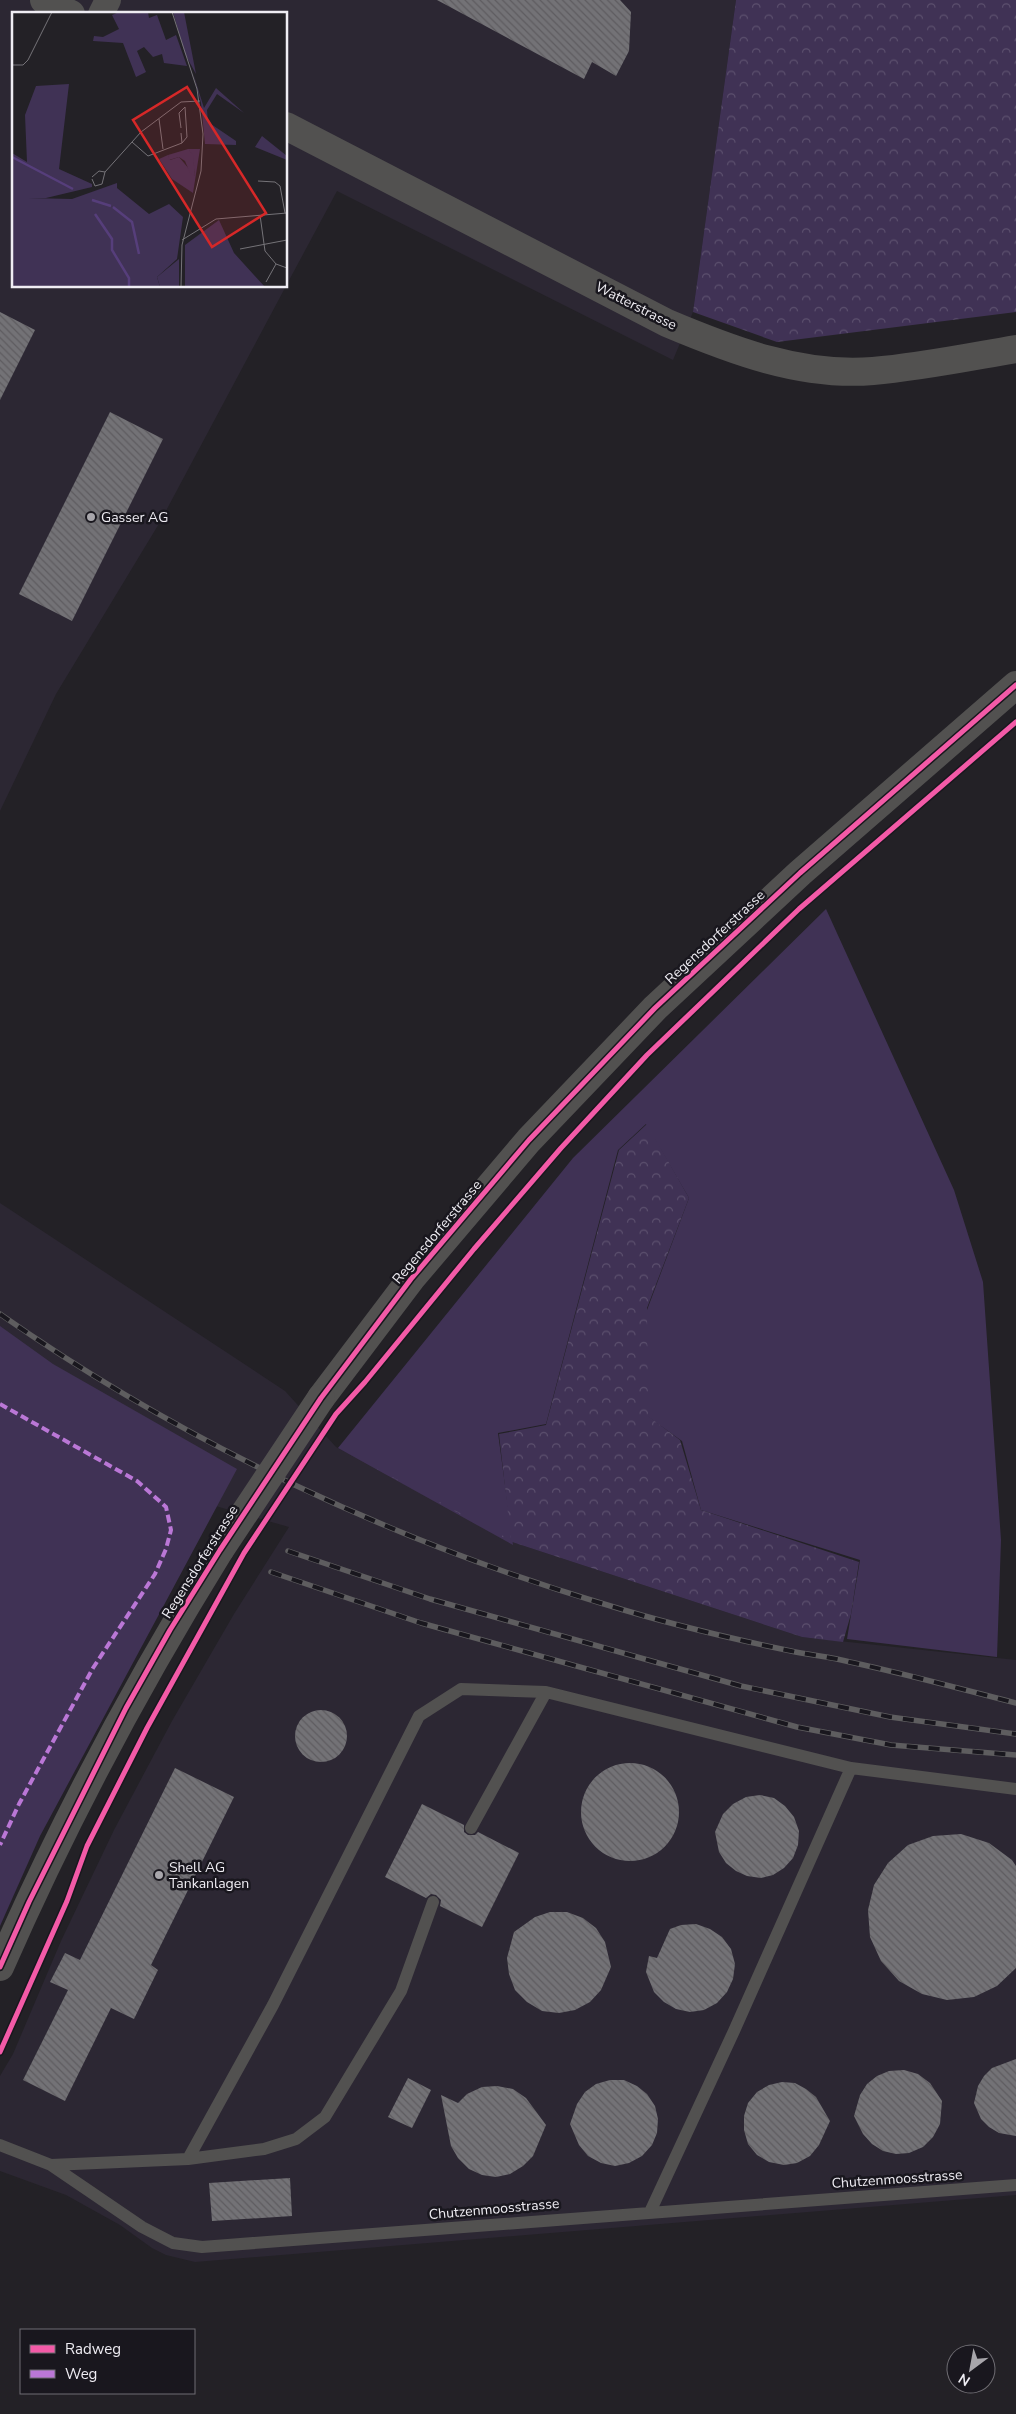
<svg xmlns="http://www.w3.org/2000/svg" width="1016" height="2414" viewBox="0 0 1016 2414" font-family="'Nunito Sans',sans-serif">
<defs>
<pattern id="forest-crowns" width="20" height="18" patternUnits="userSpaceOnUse" patternTransform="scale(1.25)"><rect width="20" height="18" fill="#403255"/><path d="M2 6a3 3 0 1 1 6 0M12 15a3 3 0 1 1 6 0" fill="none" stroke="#5c506e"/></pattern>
<pattern id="building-back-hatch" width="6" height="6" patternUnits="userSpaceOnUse" patternTransform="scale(1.25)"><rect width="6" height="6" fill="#737276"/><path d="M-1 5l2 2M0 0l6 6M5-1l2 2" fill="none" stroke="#5e5c60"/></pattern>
</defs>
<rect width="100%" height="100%" fill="#232126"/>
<path fill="#2c2733" d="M 0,0 L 736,0 L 693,312 L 673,360 L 337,191 L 286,286 L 286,14 L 14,14 L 14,286 L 286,286 L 160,522 L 56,694 L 0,811 Z
M 0,1203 L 285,1391 L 336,1447 L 512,1542 L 802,1637 L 1016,1660 L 1016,2195 L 195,2262 L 166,2255 L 152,2248 L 120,2225 L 66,2195 L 0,2171 L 0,2076 L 13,2054 L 61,1941 L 114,1830 L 172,1721 L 234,1614 L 289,1527 L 205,1503 L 0,1392 Z"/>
<path fill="#403255" d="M 826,909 L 954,1190 L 983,1282 L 1001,1540 L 997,1657 L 847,1639 L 860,1560 L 701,1510 L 682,1441 L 647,1416 L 647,1310 L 689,1198 L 646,1124 L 618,1150 L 546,1424 L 498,1433 L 513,1545 L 338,1448 L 573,1158 Z
M 0,1326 L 53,1364 L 237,1469 L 40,1836 L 0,1926 Z"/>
<path fill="url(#forest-crowns)" d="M 736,0 L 1016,0 L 1016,312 L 777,342 L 693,312 Z
M 647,1124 L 689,1198 L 647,1308 L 648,1416 L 680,1440 L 701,1510 L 859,1562 L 851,1614 L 843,1642 L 802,1637 L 512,1542 L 336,1447 L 511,1540 L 499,1434 L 546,1425 L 619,1150 Z"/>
<path fill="url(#building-back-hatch)" d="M 437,0 L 620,0 L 631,12 L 629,51 L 616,76 L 592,62 L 584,79 Z
M 0,312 L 35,330 L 0,400 Z
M 110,412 L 163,439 L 72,621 L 19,594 Z
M295 1736a26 26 0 1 1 52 0a26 26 0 1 1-52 0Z
M581 1812a49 49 0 1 1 98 0a49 49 0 1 1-98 0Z
M 175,1768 L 234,1797 L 151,1965 L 158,1970 L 134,2019 L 111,2008 L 65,2101 L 23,2080 L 68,1990 L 50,1982 L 65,1953 L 80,1960 Z
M 760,1795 L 774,1798 L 785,1806 L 794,1817 L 799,1831 L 798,1845 L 793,1858 L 784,1868 L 773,1875 L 761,1878 L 747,1876 L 736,1871 L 726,1863 L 719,1852 L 715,1832 L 723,1814 L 733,1804 L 746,1797 Z
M 422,1804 L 464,1825 L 464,1832 L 468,1835 L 475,1835 L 478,1832 L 519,1853 L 482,1927 L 440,1906 L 441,1900 L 436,1895 L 431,1894 L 426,1898 L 385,1877 Z
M 961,1834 L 989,1843 L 1012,1860 L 1016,1866 L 1016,1968 L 997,1986 L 974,1997 L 947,2000 L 922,1994 L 899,1981 L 881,1961 L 870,1937 L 868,1910 L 874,1885 L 888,1863 L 908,1845 L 933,1836 Z
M 550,1912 L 567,1912 L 583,1918 L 596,1928 L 605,1942 L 611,1967 L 601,1990 L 590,2002 L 575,2010 L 559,2013 L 542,2011 L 527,2002 L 515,1990 L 509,1974 L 507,1958 L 514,1932 L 535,1917 Z
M 696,1924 L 710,1929 L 722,1937 L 731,1949 L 735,1964 L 733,1979 L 727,1992 L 717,2003 L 704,2010 L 690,2012 L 676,2009 L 664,2002 L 654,1992 L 646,1972 L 649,1956 L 657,1958 L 670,1929 L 681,1925 Z
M 1016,2059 L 1016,2136 L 999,2133 L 989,2127 L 981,2119 L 974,2103 L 978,2086 L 984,2076 L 992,2068 Z
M 904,2070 L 918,2074 L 930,2083 L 942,2101 L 940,2124 L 933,2137 L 923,2147 L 909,2153 L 896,2154 L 883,2151 L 872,2144 L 863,2134 L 854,2116 L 860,2095 L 867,2084 L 877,2076 L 889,2071 Z
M 408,2078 L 431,2090 L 412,2128 L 388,2117 Z
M 610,2080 L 624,2080 L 637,2086 L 647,2094 L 655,2106 L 658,2119 L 657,2133 L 652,2145 L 642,2156 L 629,2163 L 615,2166 L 601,2163 L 588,2156 L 579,2145 L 570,2124 L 577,2104 L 585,2092 L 596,2084 Z
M 782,2082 L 795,2083 L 806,2089 L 816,2097 L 830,2121 L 819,2145 L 810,2156 L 797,2163 L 784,2165 L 769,2162 L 757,2155 L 748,2144 L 744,2130 L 744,2116 L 748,2103 L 757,2092 L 769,2085 Z
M 497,2086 L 513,2089 L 526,2098 L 546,2125 L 533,2156 L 523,2166 L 510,2174 L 496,2177 L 482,2175 L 469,2169 L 458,2158 L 451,2146 L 441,2095 L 458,2103 L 467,2094 L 482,2087 Z
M 290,2178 L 292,2216 L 212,2221 L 209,2183 Z"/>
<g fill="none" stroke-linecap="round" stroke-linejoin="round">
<path stroke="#525150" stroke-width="12" d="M 546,1692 L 851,1768 L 1016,1789
M 433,1902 L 401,1991 L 325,2117 L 296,2139 L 264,2149 L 188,2159 L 273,2005 L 419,1716 L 461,1689 L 546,1692 L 471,1828
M 0,2145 L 51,2165 L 142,2227 L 173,2243 L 202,2247 L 1016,2185
M 51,2165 L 188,2159
M 650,2212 L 734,2031 L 851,1768"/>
<path stroke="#525150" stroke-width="26" d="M 101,14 L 108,0"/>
<path stroke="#525150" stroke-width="28" d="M 44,0 L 71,14
M 286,126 L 667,323 C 731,350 801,377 873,371 C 921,367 969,357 1016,349
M 321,1398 L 411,1279 L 529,1140 L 655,1008 L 800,873 L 1016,685
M 0,1967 C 63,1823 137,1684 220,1550"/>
<g stroke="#5e5d5f" stroke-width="5.5">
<path id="rail" d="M 0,1314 C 183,1442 390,1540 604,1604 C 665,1623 728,1638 791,1651 C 810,1655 831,1657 850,1662 C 906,1674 961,1689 1016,1703
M 288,1551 L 430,1599 L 741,1686 L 890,1717 L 1016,1734
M 271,1572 L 421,1623 L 797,1727 L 891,1745 L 1016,1755"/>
</g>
<use href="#rail" stroke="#19171e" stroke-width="4" stroke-dasharray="11" stroke-linecap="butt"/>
<path stroke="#525150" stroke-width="28" d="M 220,1550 L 321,1398"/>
<path stroke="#ba77d6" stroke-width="4" stroke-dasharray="8 4" stroke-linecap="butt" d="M 0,1404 L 137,1481 L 166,1507 L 171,1530 L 166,1549 L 155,1574 L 93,1668 L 19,1804 L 0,1845"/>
<g stroke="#19171e" stroke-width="8">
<path id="cycleway" d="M 0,1967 L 29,1902 L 126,1708 L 170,1630 L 220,1550 L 321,1398 L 411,1279 L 529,1140 L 655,1008 L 800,873 L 1016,685
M 0,2052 L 67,1901 L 87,1846 L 147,1728 L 244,1553 L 336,1414 L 365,1382 L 474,1249 L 561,1148 L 647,1055 L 799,909 L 1016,722"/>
</g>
<use href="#cycleway" stroke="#f35aa7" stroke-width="5"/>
</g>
<g fill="#a8a6ab" stroke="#19171e" stroke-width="2">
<circle cx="91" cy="517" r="5"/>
<circle cx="159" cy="1875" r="5"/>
</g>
<g text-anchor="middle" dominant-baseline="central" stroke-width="5" stroke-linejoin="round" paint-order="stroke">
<g font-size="14" fill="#efedf3" stroke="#19171e">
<text transform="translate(636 306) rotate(27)">Watterstrasse</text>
<text transform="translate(715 937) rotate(-43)">Regensdorferstrasse</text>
<text transform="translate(437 1232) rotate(-50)">Regensdorferstrasse</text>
<text transform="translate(200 1562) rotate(-58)">Regensdorferstrasse</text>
<text transform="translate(897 2179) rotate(-4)">Chutzenmoosstrasse</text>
<text transform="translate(494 2209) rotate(-5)">Chutzenmoosstrasse</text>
</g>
<g font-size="14" fill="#efedf3" stroke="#19171e" text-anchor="start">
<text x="101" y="517">Gasser AG</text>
<text x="169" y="1867">Shell AG<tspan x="169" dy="16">Tankanlagen</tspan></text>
</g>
</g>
<g transform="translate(12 12)">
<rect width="275" height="275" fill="#232126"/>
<path d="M 107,0 L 136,0 L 137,6 L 145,3 L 154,28 L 164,23 L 175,54 L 152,51 L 150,42 L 141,45 L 132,35 L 125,39 L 134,60 L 124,65 L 111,31 L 81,29 L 82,24 L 91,25 L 107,17 L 100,3 ZM 161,0 L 172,0 L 184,62 L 173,42 ZM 181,61 L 192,96 L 204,76 L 232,101 L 205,82 L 195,98 L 196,110 L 224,129 L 224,133 L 193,132 L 189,91 ZM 250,124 L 275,144 L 275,148 L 243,135 ZM 176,137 L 188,137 L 181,181 L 160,167 L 147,147 L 156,143 L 158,148 L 167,145 L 183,164 L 180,143 ZM 167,247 L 167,275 L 148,275 L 145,265 Z" fill="#403255"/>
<path d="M 57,72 L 47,157 L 80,172 L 80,175 L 34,186 L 16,186 L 60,187 L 105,171 L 105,176 L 137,202 L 157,192 L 171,205 L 165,247 L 145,265 L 148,275 L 0,275 L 0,141 L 15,150 L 13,103 L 24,74 ZM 176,137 L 189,137 L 177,138 L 181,143 L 183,164 L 178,161 L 173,149 L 167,145 L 157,148 L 156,143 ZM 207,208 L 222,241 L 253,275 L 173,275 L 173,233 Z" fill="#403255"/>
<path fill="none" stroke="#563e7b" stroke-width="2.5" d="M 0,145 L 61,177M 80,188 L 99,194M 101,195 L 120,210 L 127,242M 83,202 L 100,227 L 100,238 L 117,266 L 117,275"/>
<path fill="none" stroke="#757378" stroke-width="1" d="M 160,0 L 185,77 L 191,122 L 189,159 L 170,233 L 169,275M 0,53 L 11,53 L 16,48 L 40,0M 147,107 L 151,137M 169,116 L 167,101 L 173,95 L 175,125 L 170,131 L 169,121M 120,130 L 136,144 L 170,131M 80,165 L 87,159 L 93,160M 80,167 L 83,174 L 90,172 L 93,160 L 129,120 L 169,90 L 188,89M 246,169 L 263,170 L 268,174 L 273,201M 248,203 L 253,239 L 264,252 L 275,256M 170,228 L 204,207 L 275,201M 228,237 L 275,228M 254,270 L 264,252"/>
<path fill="#d62828" fill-opacity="0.15" stroke="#d62828" stroke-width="2.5" d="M 175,75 L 254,201 L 200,235 L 121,108 Z"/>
<rect width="275" height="275" fill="none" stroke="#efedf3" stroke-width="2.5"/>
</g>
<rect x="20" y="2329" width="175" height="65" fill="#19171e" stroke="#6f6d73"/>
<rect x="30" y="2345" width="25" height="8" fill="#f35aa7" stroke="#6f6d73"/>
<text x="65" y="2354" font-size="15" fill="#efedf3">Radweg</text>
<rect x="30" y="2370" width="25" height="8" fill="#ba77d6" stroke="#6f6d73"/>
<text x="65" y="2379" font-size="15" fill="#efedf3">Weg</text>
<g transform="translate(971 2369) rotate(212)"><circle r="24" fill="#19171e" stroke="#6f6d73"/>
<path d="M0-4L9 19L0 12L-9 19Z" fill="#a8a6ab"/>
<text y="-8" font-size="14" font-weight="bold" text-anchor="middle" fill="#efedf3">N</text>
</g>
</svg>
